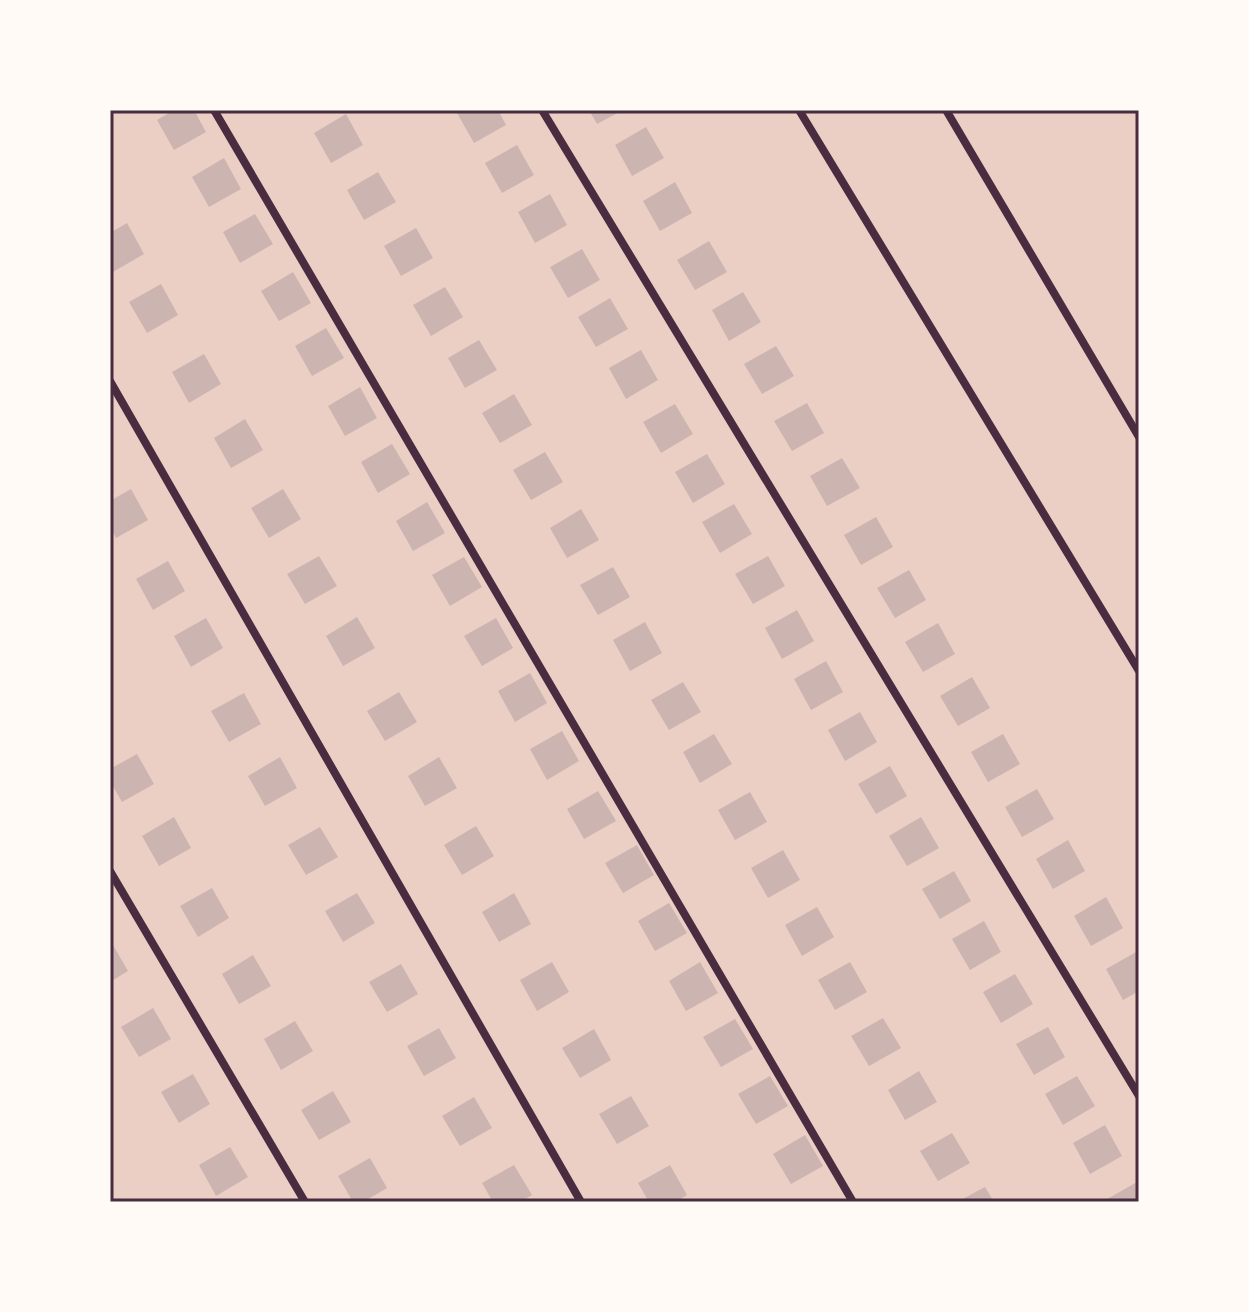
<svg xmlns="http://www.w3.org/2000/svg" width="1249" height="1312" viewBox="0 0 1249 1312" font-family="'Golos Text',sans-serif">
<rect width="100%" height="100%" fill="#f7e1d7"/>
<path fill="#ebcfc5" d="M 110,110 L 1139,110 L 1139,1202 L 110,1202 Z"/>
<path fill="#ccb4b1" d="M 174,110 L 194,110 L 206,132 L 174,150 L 157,120 Z
M 462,110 L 498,110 L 506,125 L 474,143 L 457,113 Z
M 589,110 L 623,110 L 597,124 Z
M 346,114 L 363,145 L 331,163 L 314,133 Z
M 646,127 L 664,158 L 632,176 L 615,145 Z
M 517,145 L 534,175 L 502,193 L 485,163 Z
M 224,158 L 241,189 L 209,207 L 192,177 Z
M 378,172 L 396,202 L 364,220 L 347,190 Z
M 675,182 L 692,213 L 660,231 L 643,201 Z
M 550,194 L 567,225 L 535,243 L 518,212 Z
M 255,214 L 273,244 L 240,263 L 223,232 Z
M 127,223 L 144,254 L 113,272 L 110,267 L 110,233 Z
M 416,228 L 433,258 L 401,276 L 384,246 Z
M 709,241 L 727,272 L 695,290 L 677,260 Z
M 582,249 L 600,280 L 568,298 L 550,267 Z
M 293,272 L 311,303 L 279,321 L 261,291 Z
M 161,284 L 178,315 L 147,333 L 129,302 Z
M 445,287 L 463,317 L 431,336 L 413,305 Z
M 743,292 L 761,322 L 729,341 L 712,310 Z
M 610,298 L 628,329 L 596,347 L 578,317 Z
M 326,328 L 344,358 L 312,376 L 295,346 Z
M 479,340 L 497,370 L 465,388 L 448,358 Z
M 776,346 L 794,376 L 762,394 L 744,364 Z
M 641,350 L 658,380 L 626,399 L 609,368 Z
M 204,354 L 221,384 L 189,403 L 172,372 Z
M 360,387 L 377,418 L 345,436 L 328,406 Z
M 514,394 L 532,425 L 500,443 L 482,413 Z
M 807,403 L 824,433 L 792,451 L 774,421 Z
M 675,404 L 693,434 L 661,453 L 643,422 Z
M 245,419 L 263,450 L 231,468 L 214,438 Z
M 392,444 L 410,474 L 378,493 L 361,462 Z
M 545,452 L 563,482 L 531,500 L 513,470 Z
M 707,454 L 725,484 L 693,503 L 675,472 Z
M 842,458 L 860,488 L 827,506 L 810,476 Z
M 131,489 L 148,520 L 116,538 L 110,527 L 110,501 Z
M 283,489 L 301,519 L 269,538 L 251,508 Z
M 427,502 L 445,533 L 413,551 L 396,521 Z
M 734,504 L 752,534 L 720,553 L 702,522 Z
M 581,509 L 599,540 L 567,558 L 550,528 Z
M 876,517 L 893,547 L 861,565 L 844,535 Z
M 319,556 L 337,586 L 305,604 L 287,574 Z
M 768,556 L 785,586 L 753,604 L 735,574 Z
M 464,557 L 482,587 L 450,606 L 432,575 Z
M 168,561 L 185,591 L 153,610 L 136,579 Z
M 613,567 L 630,597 L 598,615 L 580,585 Z
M 909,570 L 926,600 L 895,618 L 877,588 Z
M 797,610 L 814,641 L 782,659 L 765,628 Z
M 357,617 L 375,648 L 343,666 L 326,636 Z
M 206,618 L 223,648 L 191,667 L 174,636 Z
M 496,618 L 513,648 L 482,666 L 464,636 Z
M 645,622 L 662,653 L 630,671 L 613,640 Z
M 938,623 L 955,654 L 923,672 L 905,642 Z
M 826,661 L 843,692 L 811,710 L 794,679 Z
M 530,673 L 547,703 L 515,722 L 498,691 Z
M 972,677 L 990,708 L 958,726 L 940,696 Z
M 683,682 L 701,712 L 669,730 L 651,700 Z
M 399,692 L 417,722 L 385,741 L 367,711 Z
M 244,693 L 261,724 L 229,742 L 211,711 Z
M 860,712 L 877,742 L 845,761 L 828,730 Z
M 562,731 L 579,761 L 547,780 L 530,749 Z
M 714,734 L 732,764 L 700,783 L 683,752 Z
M 1003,734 L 1020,764 L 988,782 L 971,752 Z
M 137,754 L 154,784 L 122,802 L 110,781 L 110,769 Z
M 280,757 L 297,788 L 265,806 L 248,776 Z
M 439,757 L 457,788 L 425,806 L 408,776 Z
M 890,766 L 907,796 L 876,814 L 858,784 Z
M 1037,789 L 1054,819 L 1022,837 L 1005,807 Z
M 598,791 L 616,821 L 584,839 L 567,809 Z
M 750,792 L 767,822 L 735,840 L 718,810 Z
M 174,817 L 191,848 L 159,866 L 142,836 Z
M 921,817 L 939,848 L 907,866 L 889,836 Z
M 476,826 L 494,856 L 462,875 L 444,845 Z
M 320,827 L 338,857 L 306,875 L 288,845 Z
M 1068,840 L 1085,871 L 1053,889 L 1036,859 Z
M 637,845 L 654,875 L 623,893 L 605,863 Z
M 783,850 L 800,880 L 768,898 L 751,868 Z
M 954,871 L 971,901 L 940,919 L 922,889 Z
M 212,888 L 229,918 L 198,937 L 180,906 Z
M 357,893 L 375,923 L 343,942 L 325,911 Z
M 514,893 L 531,924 L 499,942 L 482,912 Z
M 1106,897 L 1123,928 L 1091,946 L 1074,916 Z
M 669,903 L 687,933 L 655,951 L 638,921 Z
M 817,907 L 834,937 L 802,956 L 785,925 Z
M 984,921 L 1001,952 L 970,970 L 952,939 Z
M 110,940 L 128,971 L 110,982 Z
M 1138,951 L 1139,991 L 1123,1000 L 1106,969 Z
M 253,955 L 271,986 L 239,1004 L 222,974 Z
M 552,962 L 569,992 L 537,1011 L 520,980 Z
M 700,962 L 718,993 L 686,1011 L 669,981 Z
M 850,962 L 867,992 L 835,1010 L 818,980 Z
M 401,964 L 418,994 L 387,1012 L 369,982 Z
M 1015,974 L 1033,1004 L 1001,1023 L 983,992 Z
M 153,1008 L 171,1039 L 139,1057 L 121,1027 Z
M 883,1018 L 901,1048 L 869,1066 L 851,1036 Z
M 735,1019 L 753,1049 L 721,1067 L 703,1037 Z
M 295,1021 L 313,1051 L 281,1070 L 264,1039 Z
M 1048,1027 L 1065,1057 L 1034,1075 L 1016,1044 Z
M 439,1028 L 456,1058 L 424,1076 L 407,1046 Z
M 594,1029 L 611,1060 L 580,1078 L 562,1048 Z
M 919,1071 L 937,1102 L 905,1120 L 888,1090 Z
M 193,1074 L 210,1104 L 179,1123 L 161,1092 Z
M 770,1076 L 788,1106 L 756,1124 L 738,1094 Z
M 1077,1076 L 1095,1106 L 1063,1125 L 1045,1094 Z
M 333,1091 L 351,1122 L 319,1140 L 301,1110 Z
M 631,1096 L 649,1126 L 617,1144 L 599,1114 Z
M 474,1097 L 492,1128 L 460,1146 L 442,1116 Z
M 1105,1125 L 1122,1156 L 1090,1174 L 1073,1143 Z
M 952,1133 L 970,1163 L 938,1181 L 920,1151 Z
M 805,1135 L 823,1166 L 791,1184 L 773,1154 Z
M 230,1147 L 248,1177 L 216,1196 L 199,1165 Z
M 370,1158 L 387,1188 L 363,1202 L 353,1202 L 338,1176 Z
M 514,1165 L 532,1195 L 520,1202 L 493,1202 L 482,1183 Z
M 670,1165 L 687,1195 L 675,1202 L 649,1202 L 638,1183 Z
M 1137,1182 L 1139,1202 L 1102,1202 Z
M 985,1187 L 994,1202 L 957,1202 Z"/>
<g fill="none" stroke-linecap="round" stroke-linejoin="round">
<path stroke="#4a2c40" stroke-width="8" d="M 214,110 L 853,1202
M 542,110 L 1139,1096
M 799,110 L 1139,671
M 946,110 L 1139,437
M 110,381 L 581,1202
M 110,871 L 305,1202"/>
</g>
<rect width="1249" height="1312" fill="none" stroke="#fffaf5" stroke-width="224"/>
<rect x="112" y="112" width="1025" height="1088" fill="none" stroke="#4a2c40" stroke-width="3"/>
</svg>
